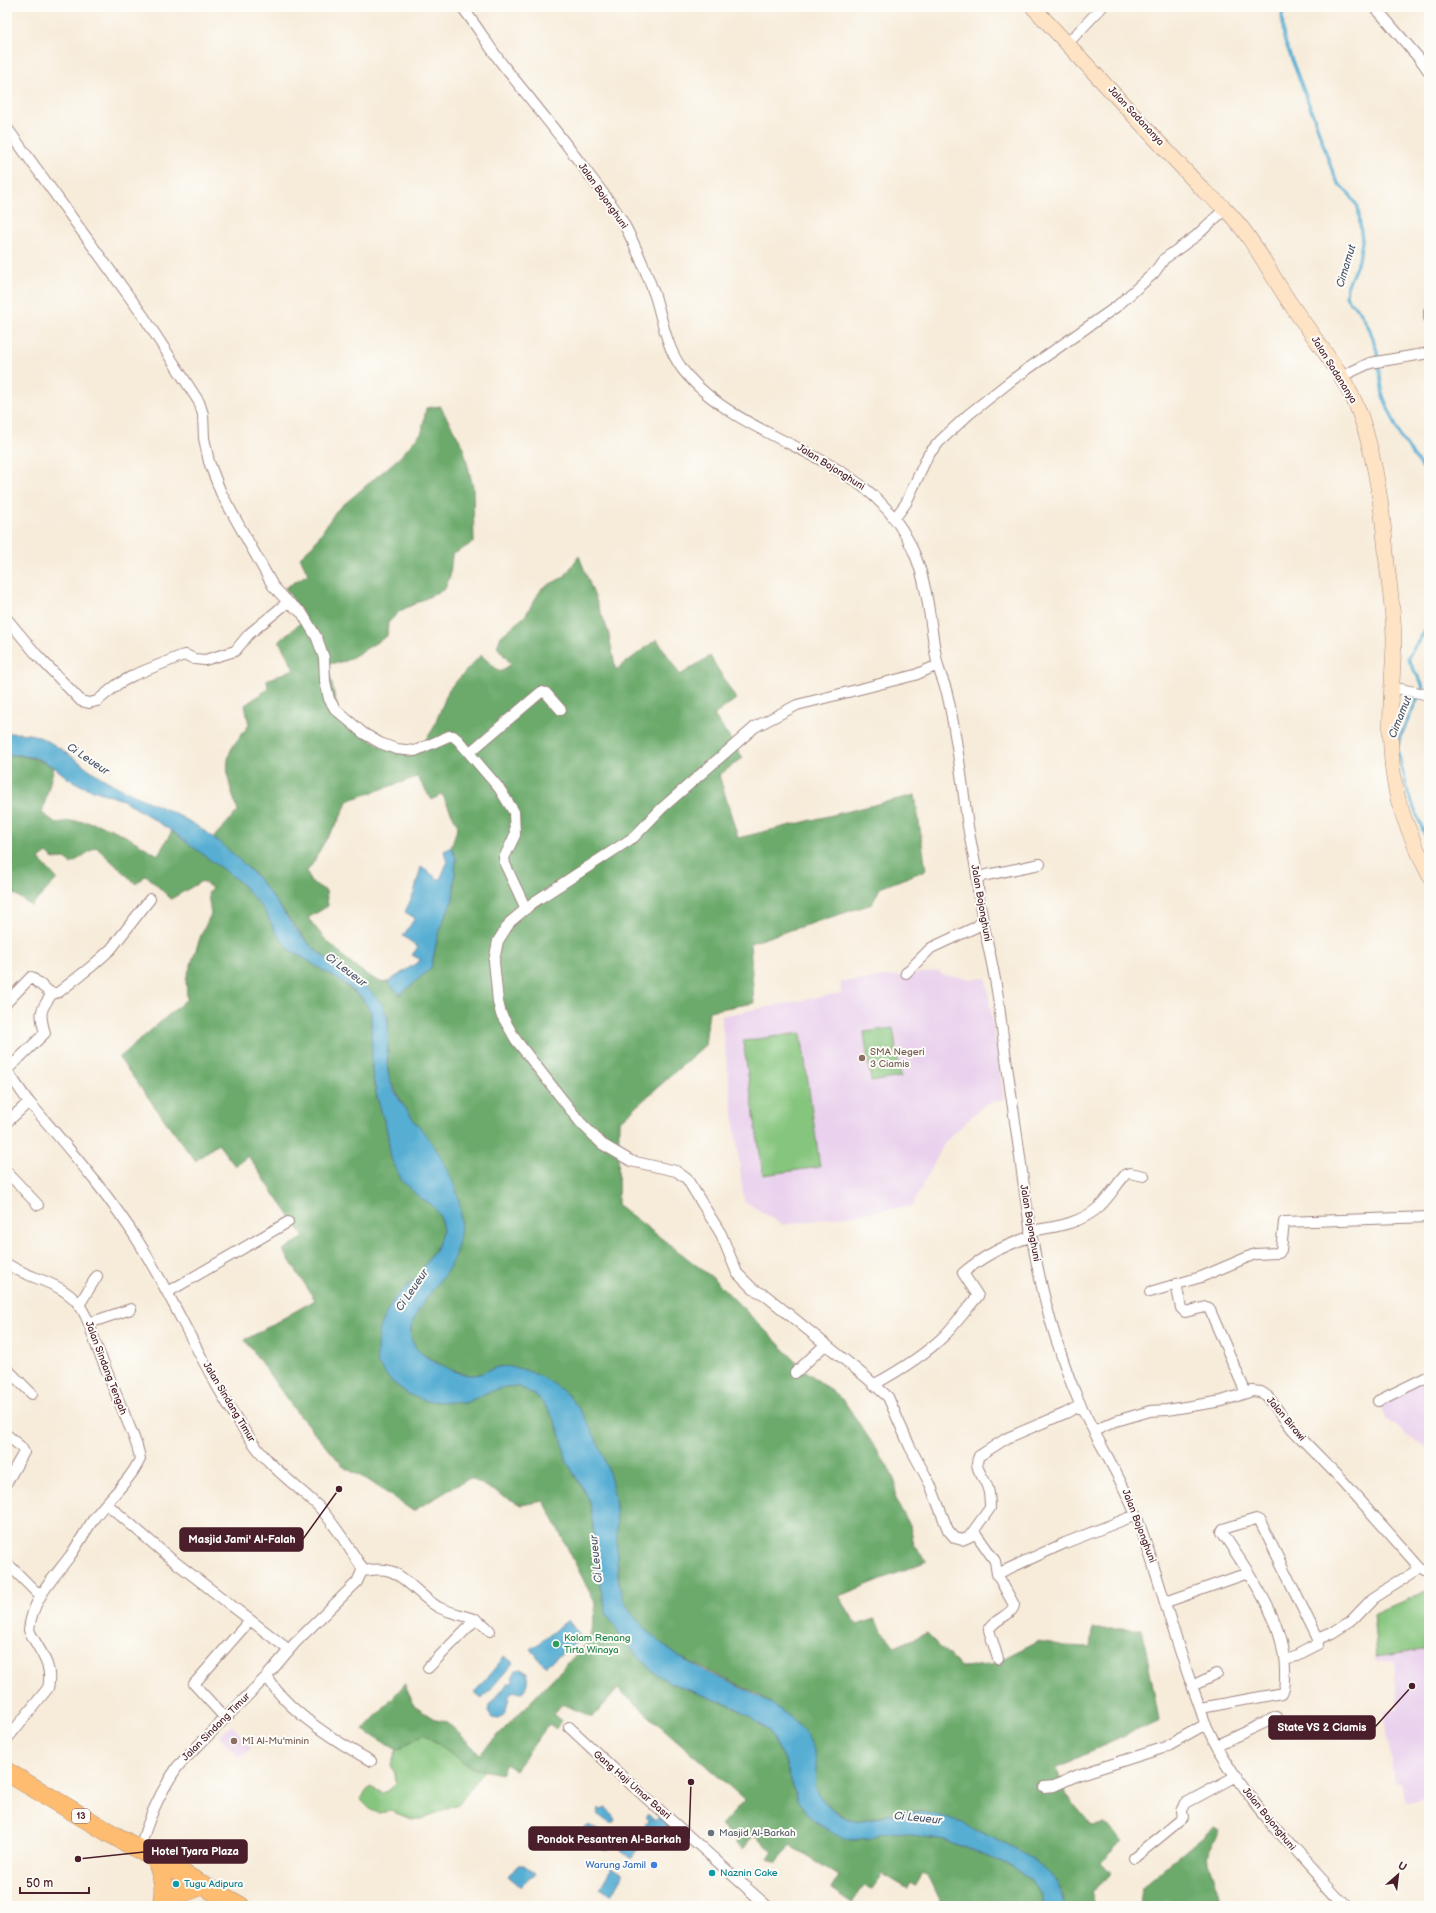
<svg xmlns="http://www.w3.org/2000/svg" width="1436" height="1913" viewBox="0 0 1436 1913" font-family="'Balsamiq Sans',sans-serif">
<rect width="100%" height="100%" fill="#fdfcf7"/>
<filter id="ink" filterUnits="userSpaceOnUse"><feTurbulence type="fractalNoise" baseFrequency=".025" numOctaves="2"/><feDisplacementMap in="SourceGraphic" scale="8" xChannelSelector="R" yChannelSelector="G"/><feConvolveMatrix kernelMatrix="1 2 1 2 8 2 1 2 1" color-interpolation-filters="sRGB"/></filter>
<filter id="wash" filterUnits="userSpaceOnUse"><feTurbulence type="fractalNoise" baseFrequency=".012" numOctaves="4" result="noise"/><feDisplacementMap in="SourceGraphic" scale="16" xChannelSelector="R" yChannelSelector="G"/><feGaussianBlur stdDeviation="0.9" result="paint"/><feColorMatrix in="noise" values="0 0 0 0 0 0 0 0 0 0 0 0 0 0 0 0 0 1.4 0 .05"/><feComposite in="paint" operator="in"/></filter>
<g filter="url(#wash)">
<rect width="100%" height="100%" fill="#f7ecda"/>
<path fill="#ead1ed" d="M 940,971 L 941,974 L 950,976 L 974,979 L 986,978 L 1004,1099 L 985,1104 L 945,1142 L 912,1206 L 783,1225 L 744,1201 L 721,1016 L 841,993 L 841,982 Z
M 1429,1377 L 1429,1451 L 1387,1420 L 1379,1402 Z
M 1426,1591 L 1427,1606 L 1429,1606 L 1429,1815 L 1424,1798 L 1406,1803 L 1401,1781 L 1394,1781 L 1384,1711 L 1398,1709 L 1394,1661 L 1377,1662 L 1373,1614 Z
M 232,1725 L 251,1748 L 239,1758 L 219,1735 Z"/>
<path fill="#85c57d" stroke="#687254" d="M 893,1028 L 901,1077 L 871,1082 L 864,1032 Z
M 801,1033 L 820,1167 L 763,1175 L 743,1041 Z
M 1426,1591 L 1429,1649 L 1377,1657 L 1373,1614 Z
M 424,1734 L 472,1768 L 484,1770 L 460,1803 L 421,1819 L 411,1819 L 391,1811 L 378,1813 L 371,1810 L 360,1799 L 370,1787 L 383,1793 L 389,1790 L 396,1783 L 395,1774 L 391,1765 L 397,1750 Z"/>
<path fill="#6caa6c" stroke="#5b644c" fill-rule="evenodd" d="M 440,406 L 463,446 L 473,487 L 474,542 L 452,555 L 450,576 L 445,589 L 400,611 L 388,623 L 387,636 L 346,661 L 327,664 L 340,719 L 378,744 L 418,752 L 433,729 L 449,689 L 481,655 L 500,672 L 511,664 L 497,647 L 501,636 L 525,616 L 542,588 L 564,577 L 579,556 L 608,631 L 616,670 L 657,639 L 680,675 L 710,656 L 736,699 L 714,715 L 743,758 L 719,775 L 738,838 L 915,795 L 926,870 L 880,888 L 872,904 L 750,943 L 754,1003 L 709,1011 L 705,1045 L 619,1122 L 618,1205 L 713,1278 L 806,1371 L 844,1401 L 890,1470 L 896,1484 L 895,1499 L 910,1525 L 914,1545 L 927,1561 L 839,1596 L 857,1625 L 874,1619 L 895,1647 L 927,1633 L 961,1667 L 990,1665 L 1038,1641 L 1066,1646 L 1091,1647 L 1093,1629 L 1142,1629 L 1159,1720 L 1056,1768 L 1067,1796 L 1092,1826 L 1105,1824 L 1123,1841 L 1102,1862 L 1112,1873 L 1091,1892 L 1095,1906 L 1064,1906 L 1062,1890 L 922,1811 L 897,1813 L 857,1822 L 845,1817 L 831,1808 L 816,1792 L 814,1777 L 815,1753 L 805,1733 L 789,1716 L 757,1694 L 679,1657 L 657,1640 L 630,1613 L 620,1593 L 616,1543 L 616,1507 L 612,1484 L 600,1450 L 583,1415 L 568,1395 L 548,1381 L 500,1367 L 474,1376 L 451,1370 L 418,1352 L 410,1339 L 412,1320 L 418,1309 L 450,1266 L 436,1149 L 406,1111 L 388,1075 L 388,1013 L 309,944 L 254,873 L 213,838 L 238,811 C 232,793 222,769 231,750 C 235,742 243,733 249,725 L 245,705 L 268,689 L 267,680 L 294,669 L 279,641 L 306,618 L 285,588 L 308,574 L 300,557 L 314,544 L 336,511 L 399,458 L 422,432 L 426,408 ZM 417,777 L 432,800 L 442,794 L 458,826 L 451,847 L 456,858 L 453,899 L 439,930 L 431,968 L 400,995 L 388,982 L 378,981 L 364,973 L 345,958 L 324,938 L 308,918 L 328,906 L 326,891 L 310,881 L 307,871 C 314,863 317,855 322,846 C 331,831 342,819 347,801 Z
M 7,755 C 25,755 38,759 54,767 L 42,813 L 56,823 C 99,815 123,835 158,855 L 172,831 L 241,883 L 265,911 L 275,931 L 362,998 L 371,1013 L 372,1071 L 377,1097 L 387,1131 L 391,1158 L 418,1196 L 431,1204 L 440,1215 L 443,1230 L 438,1245 L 417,1277 L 394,1299 L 378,1363 L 390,1380 L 408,1394 L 465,1403 L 486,1393 L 504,1387 L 518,1386 L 537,1396 L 550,1412 L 560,1432 L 567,1462 L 590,1501 L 599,1580 L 607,1615 L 626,1643 L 652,1671 L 669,1682 L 739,1709 L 768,1730 L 785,1760 L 797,1800 L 851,1840 L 867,1839 L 884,1831 L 946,1840 L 1012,1866 L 1030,1881 L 1042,1895 L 1044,1906 L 937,1906 L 940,1900 L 929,1877 L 923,1874 L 916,1885 L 910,1883 L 908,1889 L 883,1874 L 872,1889 L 864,1886 L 852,1903 L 831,1889 L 839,1876 L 790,1845 L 777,1863 L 769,1858 L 773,1851 L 754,1836 L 743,1849 L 736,1843 L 737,1840 L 721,1826 L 745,1800 L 618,1689 L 593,1717 L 562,1704 L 554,1714 L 561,1720 L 556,1729 L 549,1724 L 515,1770 L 506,1764 L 501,1774 L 472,1768 L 424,1734 L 397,1750 L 363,1730 L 405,1684 L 414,1706 L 436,1720 L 447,1722 L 480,1754 L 589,1641 L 596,1605 L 544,1501 L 521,1505 L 470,1478 L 413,1511 L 368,1480 L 345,1468 L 294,1409 L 245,1340 L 315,1300 L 283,1250 L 304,1237 L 248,1156 L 235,1166 L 218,1144 L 195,1161 L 119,1058 L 187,999 L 186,979 L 201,935 L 211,914 L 208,894 L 212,888 L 202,881 L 171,899 L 146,875 L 136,884 L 96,847 L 71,864 L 64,858 L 53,859 L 47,853 L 39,859 L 57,879 L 31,906 L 15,894 L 7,901 Z
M 1214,1827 L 1220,1830 L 1206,1857 L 1220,1898 L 1230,1906 L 1140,1906 L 1142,1887 Z"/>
<path fill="#56aed3" stroke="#50667f" d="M 7,733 C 15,733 26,733 34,735 C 56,742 84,767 104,779 C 130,795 160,805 187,820 C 210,833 232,852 251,871 C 273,893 287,921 308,943 C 330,966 370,982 384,1008 C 393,1024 385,1053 388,1072 C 393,1100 421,1126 436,1149 C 444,1161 451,1177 456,1190 C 464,1214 462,1238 452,1262 C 442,1285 395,1323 416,1348 C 425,1359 458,1376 473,1375 C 482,1375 490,1368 499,1367 C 521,1363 558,1383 572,1400 C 594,1426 614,1475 616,1509 C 619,1535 613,1577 624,1600 C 629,1612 637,1620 646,1629 C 657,1639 668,1650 681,1658 C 715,1679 754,1689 786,1714 C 798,1723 809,1736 814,1750 C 822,1775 804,1785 831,1808 C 837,1813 847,1820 855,1821 C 863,1822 873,1819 882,1817 C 896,1813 912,1810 927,1813 C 952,1816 1033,1855 1050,1873 C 1059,1884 1062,1893 1064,1906 L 1044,1906 L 1042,1895 L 1030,1881 L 1012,1866 L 946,1840 L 884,1831 L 867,1839 L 851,1840 L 836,1835 L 814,1821 L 797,1800 L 785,1760 L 768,1730 L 739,1709 L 669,1682 L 652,1671 L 626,1643 L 607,1615 L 599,1580 L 590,1501 L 567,1462 L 560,1432 L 550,1412 L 537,1396 L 518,1386 L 504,1387 L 486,1393 L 465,1403 L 426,1401 L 408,1394 L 390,1380 L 377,1363 L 377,1346 L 381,1323 L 394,1299 L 417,1277 L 438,1245 L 443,1230 L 440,1215 L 431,1204 L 418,1196 L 402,1181 L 391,1158 L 387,1131 L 377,1097 L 372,1071 L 371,1013 L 362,998 L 345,984 L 289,949 L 275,931 L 265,911 L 241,883 L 172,831 L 123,800 L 84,787 L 69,779 L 54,767 L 36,758 L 19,755 L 7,755 Z
M 451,847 L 456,858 L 453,899 L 439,930 L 431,968 L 400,995 L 388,982 L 421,960 L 412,955 L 418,947 L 403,936 L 415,918 L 405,912 L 414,893 L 421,867 L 440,880 L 447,863 L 444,851 Z
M 568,1620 L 582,1639 L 545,1666 L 531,1649 Z
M 505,1656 L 513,1663 L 482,1699 L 474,1693 Z
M 521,1669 L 527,1673 C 530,1681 528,1688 520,1693 L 513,1691 L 508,1698 L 509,1699 C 506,1707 507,1715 498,1719 L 492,1718 L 488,1712 L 490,1705 L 508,1683 L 513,1683 L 513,1674 L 515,1670 Z
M 599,1808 L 601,1810 L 606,1808 L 614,1815 L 615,1819 L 613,1823 L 609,1823 L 597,1814 Z
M 648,1814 L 655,1821 L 660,1815 L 672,1826 L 661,1839 L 645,1824 L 648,1820 L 645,1817 Z
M 589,1825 L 612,1839 L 613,1844 L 608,1850 L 604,1850 L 582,1837 L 581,1833 L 585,1826 Z
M 631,1836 L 642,1844 L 631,1859 L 620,1850 Z
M 517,1865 L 524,1865 L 535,1873 L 521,1887 L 508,1876 Z
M 612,1867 L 623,1874 L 611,1895 L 600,1888 Z"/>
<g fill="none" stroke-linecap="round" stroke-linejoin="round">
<path stroke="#56aed3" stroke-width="3" d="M 1284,7 L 1282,16 L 1284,39 L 1315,120 L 1332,170 L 1338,183 L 1350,195 L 1358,207 L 1362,241 L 1359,260 L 1347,287 L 1346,296 L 1350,302 L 1360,311 L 1370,330 L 1377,351 L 1383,396 L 1401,438 L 1429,477
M 1398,746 L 1400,737 L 1423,687 C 1419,676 1411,668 1408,657 L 1429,625
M 1398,752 L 1408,793 L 1429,845"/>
</g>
</g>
<g filter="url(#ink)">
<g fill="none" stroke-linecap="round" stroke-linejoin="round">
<g stroke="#a08682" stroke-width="12">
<path id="street" d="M 462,7 C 478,27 490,49 506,69 C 534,103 561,137 587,172 C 600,190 615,206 625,226 C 636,247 647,274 655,296 C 664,325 667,353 688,376 C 754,450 874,452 915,555 C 929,589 930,626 937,662 C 939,672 944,682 947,693 C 956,732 961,772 966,812 C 968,833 974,854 977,876 C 978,883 978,891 979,898 C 984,934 995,969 999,1005 C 1005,1056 1013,1106 1020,1157 C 1028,1218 1037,1279 1056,1339 C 1062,1356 1067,1374 1074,1390 C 1092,1434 1120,1473 1137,1518 C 1159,1576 1173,1636 1195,1694 C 1199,1704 1202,1715 1206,1725 C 1238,1795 1295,1849 1345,1906
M 1375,7 L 1423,63 L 1429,72
M 1067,44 L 1102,7
M 7,128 L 144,317 L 199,402 L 203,414 L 204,438 L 209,462 L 221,493 L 273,586 L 288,602 L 302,613 L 317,638 L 324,658 L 325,681 L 329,699 L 335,709 L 363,733 L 380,743 L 396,749 L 415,751 L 449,736 L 453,736 L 458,740 L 499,788 L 514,812 L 515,835 L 504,858 L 505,864 L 526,909
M 1429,311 L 1429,318
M 1340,377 L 1370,363 L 1429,353
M 895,518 L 906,503 L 928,455 L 940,441 L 969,414 L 1012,380 L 1116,307 L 1154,273 L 1164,259 L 1196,236 L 1225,209
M 7,619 L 37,655 L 81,701 L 89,703 L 97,701 L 118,684 L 134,675 L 181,656 L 186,655 L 194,659 L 205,660 L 235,651 L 249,634 L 288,602
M 938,665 L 915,675 L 797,705 L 755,727 L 662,808 L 634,837 L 534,902 L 510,922 L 498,941 L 494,961 L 498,1002 L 501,1014 L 516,1040 L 580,1122 L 602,1144 L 631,1161 L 676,1171 L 687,1179 L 721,1234 L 737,1273 L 753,1289 L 765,1295 L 867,1378 L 888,1397 L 910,1447 L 930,1484 L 948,1530 L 955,1538 L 962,1540 L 969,1537 L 990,1508 C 990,1501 990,1493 987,1486 C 983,1475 973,1468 979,1456 L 1007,1438 L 1066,1413 L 1081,1405
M 1391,687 L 1429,695
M 469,753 L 541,692 L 546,693 L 561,710
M 977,877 L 1040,864
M 906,973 L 931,948 L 976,927 L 983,920
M 7,1002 L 31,977 L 52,994 L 59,992 L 92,966 L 111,949 L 150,899
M 7,1070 L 45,1033 C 39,1013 40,1010 52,994
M 7,1071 C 15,1081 22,1094 30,1103 C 68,1148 107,1192 138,1241 C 179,1307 208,1381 254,1444 C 271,1468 297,1486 318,1506 C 335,1524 347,1545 361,1566 L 362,1571 L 357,1582 L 295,1643 L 267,1676 L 178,1766 C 160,1792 148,1818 140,1849
M 7,1122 L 29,1102
M 7,1172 L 38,1205
M 1030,1231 C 1055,1227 1081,1224 1100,1206 C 1110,1196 1117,1184 1126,1174 L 1130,1173 L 1144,1176
M 7,1264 C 28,1278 56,1281 74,1299 C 90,1315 92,1338 101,1357 C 109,1376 116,1395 124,1413 C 130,1429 138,1443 140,1459 C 130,1481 109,1498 95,1517 C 86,1530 79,1543 70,1556 C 53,1579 32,1599 29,1630 C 38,1650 54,1664 48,1688 L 7,1739
M 1176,1284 L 1181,1308 L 1185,1312 L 1206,1307 L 1209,1308 L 1246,1393
M 168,1292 L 288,1222
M 1150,1292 L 1201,1277 L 1255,1254 L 1279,1253 L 1281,1250 L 1284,1222 L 1429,1217
M 79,1305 L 97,1276
M 89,1323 L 131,1309
M 7,1369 L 32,1394
M 795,1373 L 825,1345
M 873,1385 C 899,1371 925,1355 946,1334 C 957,1322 967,1309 978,1296 L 963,1273 C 984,1255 1006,1245 1032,1236
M 1378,1401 L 1429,1376
M 1094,1431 L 1116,1421 L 1150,1411 L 1167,1410 L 1222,1401 L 1252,1391 L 1261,1392 L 1267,1396 L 1293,1430 L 1343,1481 L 1420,1568 L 1429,1573
M 7,1435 L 21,1447 L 24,1452 L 7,1482
M 107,1504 L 170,1558 L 289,1650
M 974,1531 L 995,1561 L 997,1574 L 1014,1605 C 1012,1616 993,1619 989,1630 L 998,1659
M 7,1563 L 40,1596
M 362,1571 C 371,1570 381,1568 390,1571 C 405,1576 422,1598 438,1607 C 455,1616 478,1615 490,1631
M 997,1574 L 1065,1543 L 1136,1515
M 1166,1602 L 1248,1573
M 1285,1661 L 1318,1644 L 1318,1639 L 1332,1633 L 1351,1621 L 1373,1598 L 1420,1568
M 428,1668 L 476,1619
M 267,1676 C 285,1710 337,1742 371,1761
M 1192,1686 L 1217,1674
M 1201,1708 L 1277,1694 L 1282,1693 C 1286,1686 1285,1679 1285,1672 C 1285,1620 1249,1574 1222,1532 L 1223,1529 L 1256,1519 L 1260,1521 L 1318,1639
M 225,1718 L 194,1684 L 250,1620
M 569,1727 L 616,1771 L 767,1906
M 1217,1745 L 1277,1717
M 1044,1787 L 1054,1786 L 1078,1775 L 1163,1748 L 1206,1724
M 1134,1858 L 1183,1818 L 1182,1810 L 1186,1803 L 1236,1776"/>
</g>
<g stroke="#a08682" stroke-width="16">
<path id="secondary" d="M 1033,7 L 1204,191 C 1211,197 1218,202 1224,208 C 1252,235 1269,272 1290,303 C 1314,339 1347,377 1361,417 C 1377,464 1383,515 1387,564 C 1390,591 1394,616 1394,642 C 1392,695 1385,751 1399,803 C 1406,827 1418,852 1429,875"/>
</g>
<g stroke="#a08682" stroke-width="20">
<path id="highway" d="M 7,1772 L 108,1832 L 240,1906
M 156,1859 C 162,1875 167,1889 161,1906
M 166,1906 L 182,1893 L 203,1885"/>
</g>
<use href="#street" stroke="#fff" stroke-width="10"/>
<use href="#secondary" stroke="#fee4c5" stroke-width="15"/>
<use href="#highway" stroke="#fdbc6f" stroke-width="19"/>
</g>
</g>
<g fill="#8d6e63" stroke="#fdfcf7" stroke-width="1.5">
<circle cx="862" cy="1058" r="4"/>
<circle cx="234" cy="1741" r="4"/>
</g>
<circle fill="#2e9e5b" stroke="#fdfcf7" stroke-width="1.5" cx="556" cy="1644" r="4"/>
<circle fill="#6b7280" stroke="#fdfcf7" stroke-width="1.5" cx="711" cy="1833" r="4"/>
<circle fill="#3f7fe0" stroke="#fdfcf7" stroke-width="1.5" cx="654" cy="1865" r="4"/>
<g fill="#0f9aa8" stroke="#fdfcf7" stroke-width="1.5">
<circle cx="712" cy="1873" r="4"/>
<circle cx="176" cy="1884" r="4"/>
</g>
<g text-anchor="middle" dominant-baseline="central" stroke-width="4" stroke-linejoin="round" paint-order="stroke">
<rect fill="#fdfcf7" stroke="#806168" stroke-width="1" x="72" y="1809" width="18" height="14" rx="3"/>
<g font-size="9" font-weight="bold" fill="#4a1f2b">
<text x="81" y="1816">13</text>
</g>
<g font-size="10" fill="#4a1f2b" stroke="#fdfcf7">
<text transform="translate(1136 116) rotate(47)">Jalan Sadananya</text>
<text transform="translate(603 196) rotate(55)">Jalan Bojonghuni</text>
<text transform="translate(1334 370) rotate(58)">Jalan Sadananya</text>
<text transform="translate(831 467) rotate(32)">Jalan Bojonghuni</text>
<text transform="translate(981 903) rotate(80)">Jalan Bojonghuni</text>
<text transform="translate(1030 1223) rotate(80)">Jalan Bojonghuni</text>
<text transform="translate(106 1368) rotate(69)">Jalan Sindang Tengah</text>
<text transform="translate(229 1402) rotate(59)">Jalan Sindang Timur</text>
<text transform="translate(1286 1419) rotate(50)">Jalan Birawi</text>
<text transform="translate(1139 1526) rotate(69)">Jalan Bojonghuni</text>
<text transform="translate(216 1727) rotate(-45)">Jalan Sindang Timur</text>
<text transform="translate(632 1785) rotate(41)">Gang Haji Umar Basri</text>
<text transform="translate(1269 1819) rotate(51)">Jalan Bojonghuni</text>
</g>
<g font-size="10" fill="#785e54" stroke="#fdfcf7" text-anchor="start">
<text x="870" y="1052">SMA Negeri<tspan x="870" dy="12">3 Ciamis</tspan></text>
<text x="242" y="1741">MI Al-Mu'minin</text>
</g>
<g font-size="10" fill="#27864d" stroke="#fdfcf7" text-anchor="start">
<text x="564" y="1638">Kolam Renang<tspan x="564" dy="12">Tirta Winaya</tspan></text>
</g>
<g font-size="10" fill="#5b616d" stroke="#fdfcf7" text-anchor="start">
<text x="719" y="1833">Masjid Al-Barkah</text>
</g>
<g font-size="10" fill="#366cbe" stroke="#fdfcf7" text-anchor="end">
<text x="646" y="1865">Warung Jamil</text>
</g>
<g font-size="10" fill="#0d838f" stroke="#fdfcf7" text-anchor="start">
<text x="720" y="1873">Naznin Cake</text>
<text x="184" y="1884">Tugu Adipura</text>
</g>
<g font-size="11" font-style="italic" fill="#4f586e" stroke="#fdfcf7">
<text transform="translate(1346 266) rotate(-73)">Cimamut</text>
<text transform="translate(1400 717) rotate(-68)">Cimamut</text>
<text transform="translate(88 759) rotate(34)">Ci Leueur</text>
<text transform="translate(346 970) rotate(37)">Ci Leueur</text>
<text transform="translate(412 1290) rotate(-55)">Ci Leueur</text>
<text transform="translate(596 1559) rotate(-96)">Ci Leueur</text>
<text transform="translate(918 1818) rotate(6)">Ci Leueur</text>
</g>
</g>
<path fill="none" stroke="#4a1f2b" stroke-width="1.5" d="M339 1489L303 1539M1412 1686L1375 1727M691 1782L689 1839M78 1859L144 1852"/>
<g fill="#4a1f2b" stroke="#fdfcf7" stroke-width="1.5">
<circle cx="339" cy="1489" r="4"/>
<circle cx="1412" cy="1686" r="4"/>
<circle cx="691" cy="1782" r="4"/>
<circle cx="78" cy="1859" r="4"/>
</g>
<g fill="#4a1f2b" stroke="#4a1f2b" stroke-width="1.5">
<rect x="180" y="1528" width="123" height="23" rx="4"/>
<rect x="1269" y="1716" width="106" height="23" rx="4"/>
<rect x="529" y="1827" width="160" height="23" rx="4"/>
<rect x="144" y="1840" width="103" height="23" rx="4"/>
</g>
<g font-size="11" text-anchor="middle" font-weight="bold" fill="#fff">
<text x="242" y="1543">Masjid Jami' Al-Falah</text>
<text x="1322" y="1731">State VS 2 Ciamis</text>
<text x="609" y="1843">Pondok Pesantren Al-Barkah</text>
<text x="195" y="1855">Hotel Tyara Plaza</text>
</g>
<rect width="1436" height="1913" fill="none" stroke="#fdfcf7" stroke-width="24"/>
<g transform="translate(1398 1875) rotate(28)" stroke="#fdfcf7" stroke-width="3" paint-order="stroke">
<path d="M0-3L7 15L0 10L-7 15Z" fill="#4a1f2b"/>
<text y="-6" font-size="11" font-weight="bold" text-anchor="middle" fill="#4a1f2b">U</text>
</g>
<path d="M20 1887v6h69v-6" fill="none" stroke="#4a1f2b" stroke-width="2"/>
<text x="26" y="1887" font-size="12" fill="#4a1f2b" stroke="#fdfcf7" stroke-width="3" paint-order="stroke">50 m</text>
</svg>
